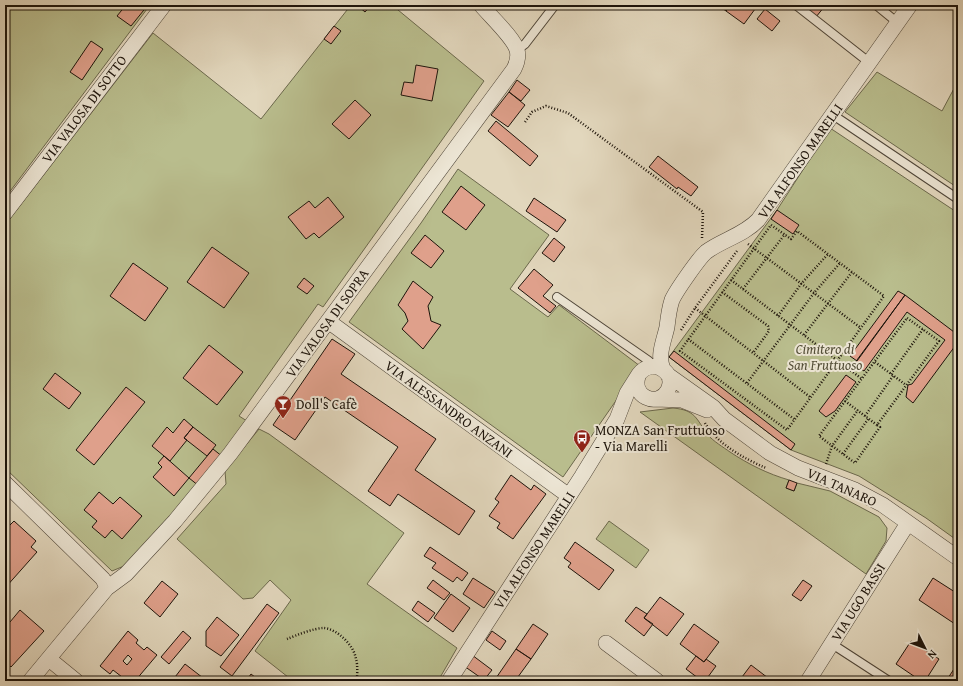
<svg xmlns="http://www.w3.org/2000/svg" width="963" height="686" viewBox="0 0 963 686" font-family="'Gentium Book Plus',serif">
<rect width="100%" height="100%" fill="#e2d7bd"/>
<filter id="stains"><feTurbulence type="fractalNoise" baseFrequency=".005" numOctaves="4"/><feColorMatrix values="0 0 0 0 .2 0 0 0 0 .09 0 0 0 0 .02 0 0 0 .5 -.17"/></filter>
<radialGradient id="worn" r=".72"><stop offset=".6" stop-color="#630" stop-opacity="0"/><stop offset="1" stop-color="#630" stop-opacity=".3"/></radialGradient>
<path fill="#b9bd8d" stroke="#6b684c" d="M 5,5 L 150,5 L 5,198 Z
M 351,5 L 392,5 L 484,81 L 323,307 L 318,304 L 239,416 L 247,421 L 199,486 L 124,566 L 112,571 L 5,468 L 5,225 L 153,33 L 261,119 Z
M 877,72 L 942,111 L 958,81 L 958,188 L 845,112 Z
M 830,128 L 958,213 L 958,541 L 926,518 L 859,476 L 791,450 L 669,357 L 777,210 Z
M 458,169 L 549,235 L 510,289 L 548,317 L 559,305 L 640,366 L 563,477 L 349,322 L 421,223 Z
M 673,408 C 696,410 696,419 708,435 C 713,441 723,447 730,452 C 748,464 768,474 789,480 L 786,488 L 794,491 L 797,483 L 830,491 L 879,517 L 887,528 L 886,541 L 866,574 L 640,412 Z
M 259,429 L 269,434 L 404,533 L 367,584 L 457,648 L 438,681 L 293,681 L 255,651 L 291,600 L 270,580 L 253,598 L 243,599 L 177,539 L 226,484 L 225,471 Z
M 609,521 L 649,550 L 636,568 L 596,539 Z"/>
<path fill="#dfa08b" stroke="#1d140b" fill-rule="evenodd" d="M 126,5 L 148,5 L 131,26 L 117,16 Z
M 357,5 L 371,5 L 365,12 Z
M 718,5 L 730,5 L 726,11 Z
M 730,5 L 758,5 L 744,24 L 726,11 Z
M 809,5 L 821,5 L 824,7 L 816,17 L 806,9 Z
M 765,9 L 780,21 L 772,31 L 757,19 Z
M 334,26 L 341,31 L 331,44 L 324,39 Z
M 91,41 L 103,49 L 82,80 L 70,72 Z
M 416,65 L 438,69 L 432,101 L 401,95 L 404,82 L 413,83 Z
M 517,80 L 530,90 L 521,101 L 509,92 Z
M 509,92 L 525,105 L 508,127 L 491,115 Z
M 355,100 L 371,115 L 349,139 L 332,124 Z
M 496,121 L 538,156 L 530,166 L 488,131 Z
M 658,156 L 698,187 L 691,196 L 678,187 L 677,189 L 649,167 Z
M 461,186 L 485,205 L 466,230 L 442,212 Z
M 328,197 L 344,217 L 319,238 L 314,233 L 306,239 L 288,217 L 309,201 L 315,208 Z
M 534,198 L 566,220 L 557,232 L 526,211 Z
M 777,210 L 799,225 L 793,234 L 771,219 Z
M 425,235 L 444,251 L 431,268 L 411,253 Z
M 554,238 L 565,247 L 554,262 L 542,253 Z
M 212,247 L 249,273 L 224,308 L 187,282 Z
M 133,263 L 168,288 L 145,321 L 110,296 Z
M 534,269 L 553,285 L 543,296 L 556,306 L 550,313 L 518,288 Z
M 304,278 L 314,286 L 307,294 L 297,287 Z
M 413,281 L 433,297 L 428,306 L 431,321 L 441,325 L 423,349 L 402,329 L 408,321 L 405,313 L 398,305 Z
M 898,291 L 905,295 L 857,361 L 850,356 Z
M 905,295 L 958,335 L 958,342 L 913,403 L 906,397 L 908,385 L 912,384 L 945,340 L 907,312 L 864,371 L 854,364 Z
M 332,339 L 355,354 L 341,374 L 436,439 L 415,470 L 475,511 L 459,535 L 398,494 L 390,506 L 368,491 L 398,447 L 325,397 L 295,440 L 273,425 Z
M 209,345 L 243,372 L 217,405 L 183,378 Z
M 674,351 L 795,444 L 791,450 L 669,357 Z
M 55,373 L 81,393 L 69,409 L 43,389 Z
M 846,375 L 856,382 L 835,411 L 826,417 L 819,411 Z
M 126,387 L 145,402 L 94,465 L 76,450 Z
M 184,419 L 193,427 L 184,438 L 187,440 L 170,461 L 152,446 L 167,427 L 173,433 Z
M 193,427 L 216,445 L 207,456 L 184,438 Z
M 213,449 L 223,457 L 199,486 L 189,478 Z
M 164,456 L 189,478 L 174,496 L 153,477 L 162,467 L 158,463 Z
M 511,475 L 531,490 L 534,485 L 546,494 L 513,539 L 497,528 L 500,523 L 489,516 L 499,502 L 495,499 Z
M 789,480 L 797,483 L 794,491 L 786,488 Z
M 99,492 L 113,504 L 120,497 L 142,516 L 122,539 L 112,530 L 105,538 L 92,527 L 97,521 L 84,510 Z
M 14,521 L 36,541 L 31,547 L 37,552 L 5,588 L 5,524 L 8,527 Z
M 575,542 L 614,570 L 599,590 L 568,567 L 571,563 L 564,558 Z
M 430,547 L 468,573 L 462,581 L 457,577 L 453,582 L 432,568 L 436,563 L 424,556 Z
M 473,578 L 495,592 L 484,608 L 463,594 Z
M 933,578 L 958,594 L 958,626 L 919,600 Z
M 433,580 L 450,593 L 444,600 L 427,588 Z
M 803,580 L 812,586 L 801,601 L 792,595 Z
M 162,581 L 178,594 L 160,617 L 144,603 Z
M 451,594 L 470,608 L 453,632 L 434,618 Z
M 660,597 L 684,614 L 667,636 L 644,618 Z
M 418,601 L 435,613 L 428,622 L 412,610 Z
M 267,604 L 279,613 L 232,676 L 220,667 Z
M 636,607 L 647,614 L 644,618 L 653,624 L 644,636 L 625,621 Z
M 20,610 L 44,631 L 11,667 L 5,661 L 5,617 L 10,622 Z
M 217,617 L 239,635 L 221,656 L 206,646 L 206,631 Z
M 533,624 L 548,634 L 531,659 L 516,649 Z
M 694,624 L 719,642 L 704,662 L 680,644 Z
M 128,631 L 138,640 L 136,643 L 144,650 L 147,647 L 157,655 L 135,681 L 118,681 L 122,677 L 113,670 L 110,674 L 100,666 ZM 128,655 L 132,659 L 127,665 L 123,661 Z
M 183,631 L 191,638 L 169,664 L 161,657 Z
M 492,631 L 506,641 L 500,650 L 486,640 Z
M 911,641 L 939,659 L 925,681 L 921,681 L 896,664 Z
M 516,649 L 531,659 L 515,681 L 494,681 Z
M 472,655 L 492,670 L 484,680 L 464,666 Z
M 696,656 L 704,662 L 706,659 L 716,666 L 705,681 L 702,681 L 686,669 Z
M 958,663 L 958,681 L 946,681 Z
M 185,664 L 207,681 L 172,681 Z
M 751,665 L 772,681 L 739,681 Z
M 251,674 L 260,681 L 246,681 Z"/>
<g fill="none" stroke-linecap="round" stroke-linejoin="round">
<g stroke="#4e4538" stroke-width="10">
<path id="lane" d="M 796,5 L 870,63
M 876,5 L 898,23
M 517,50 L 525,44 L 555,5
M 833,115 L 958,199
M 557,297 L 649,361
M 832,644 L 889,681"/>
</g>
<g stroke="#4e4538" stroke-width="16">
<path id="street" d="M 5,213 L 164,5
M 328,321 L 569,496
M 663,369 C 657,355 664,341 667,327 C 668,318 669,309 672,300 C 676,291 699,258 706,252 C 722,240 744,235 758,220 L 910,5
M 668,375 L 713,407 L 724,419 L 770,453 L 798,468 L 855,490 L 883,505 L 958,558
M 656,399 L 682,400 L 707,410
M 5,483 L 103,579 L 107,588
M 606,643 L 657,681
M 49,659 L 76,681
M 30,681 L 107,588 L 126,574 L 175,521 L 230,454 L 514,69 C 517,63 519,57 517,50 C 514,38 490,16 481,5
M 449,681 L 582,476 L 617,419 L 627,393 L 639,374 C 652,357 677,372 668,390 C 658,409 629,396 639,374
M 808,681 L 908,523"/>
</g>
<path stroke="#1d140b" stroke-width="2.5" stroke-dasharray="1 2" stroke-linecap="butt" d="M 525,122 L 532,112 L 546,106 L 568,113 L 703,212 L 702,238
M 771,225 L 791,239 L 797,231 L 884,296 L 787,430 L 680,351 Z
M 748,244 L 861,328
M 731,280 L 862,379
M 743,289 L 785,234
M 722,292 L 768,326 L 769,331 L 753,353
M 695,308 L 810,397
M 778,316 L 801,284 L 828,254
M 907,318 L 939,341 L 877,425 L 880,427 L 855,463 L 819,436 Z
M 681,330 L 695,308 L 737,251
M 804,335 L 852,272
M 688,339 L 794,419
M 875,362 L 906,385
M 891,374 L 923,329
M 747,383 L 814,293 L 840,263
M 845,401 L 877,425
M 865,416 L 893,376
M 705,423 C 717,444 745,459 766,468
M 843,454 L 869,418
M 826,464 L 832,446 L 858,410
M 287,639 C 297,635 314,628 324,628 C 337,629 354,645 356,659 C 358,666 357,674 357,681"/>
<use href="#lane" stroke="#ece5d4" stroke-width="8"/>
<use href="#street" stroke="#ece5d4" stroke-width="15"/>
</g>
<defs>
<g id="bar-pin" transform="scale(0.9)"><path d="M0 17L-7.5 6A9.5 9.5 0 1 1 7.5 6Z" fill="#8f2418" stroke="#ece5d4"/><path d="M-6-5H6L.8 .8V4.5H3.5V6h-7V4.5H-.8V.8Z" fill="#fff"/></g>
<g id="bus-pin" transform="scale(0.9)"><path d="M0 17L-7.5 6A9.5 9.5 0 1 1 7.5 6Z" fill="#8f2418" stroke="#ece5d4"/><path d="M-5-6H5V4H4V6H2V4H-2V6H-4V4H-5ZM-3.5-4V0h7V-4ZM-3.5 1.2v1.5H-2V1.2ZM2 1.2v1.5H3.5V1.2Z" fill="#fff"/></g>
</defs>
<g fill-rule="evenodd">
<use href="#bar-pin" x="283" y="404"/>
<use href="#bus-pin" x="582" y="438"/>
</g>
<g text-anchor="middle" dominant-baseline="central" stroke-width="4" stroke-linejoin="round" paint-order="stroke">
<g font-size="14" fill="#1d140b" stroke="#ece5d4">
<text transform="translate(84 109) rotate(-53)">VIA VALOSA DI SOTTO</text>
<text transform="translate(800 161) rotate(-55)">VIA ALFONSO MARELLI</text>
<text transform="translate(327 323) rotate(-54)">VIA VALOSA DI SOPRA</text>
<text transform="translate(449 409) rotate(36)">VIA ALESSANDRO ANZANI</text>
<text transform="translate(842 487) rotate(24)">VIA TANARO</text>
<text transform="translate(534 550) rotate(-57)">VIA ALFONSO MARELLI</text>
<text transform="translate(858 602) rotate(-58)">VIA UGO BASSI</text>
</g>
<g font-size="14" font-style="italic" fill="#544f38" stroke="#ece5d4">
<text x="825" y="349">Cimitero di<tspan x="825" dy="16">San Fruttuoso</tspan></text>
</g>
<g font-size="14" fill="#1d140b" stroke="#ece5d4" text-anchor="start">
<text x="296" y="404">Doll's Cafè</text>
<text x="595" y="430">MONZA San Fruttuoso<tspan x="595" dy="16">- Via Marelli</tspan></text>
</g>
</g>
<rect width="963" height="686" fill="none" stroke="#e2d7bd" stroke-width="20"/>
<rect x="6" y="6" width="951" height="674" fill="none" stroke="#1d140b" stroke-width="2"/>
<rect x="10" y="10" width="943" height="666" fill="none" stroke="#1d140b"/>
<g transform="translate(925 648) rotate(132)" stroke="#ece5d4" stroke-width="3" paint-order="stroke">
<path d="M0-3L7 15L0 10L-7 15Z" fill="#1d140b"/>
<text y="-6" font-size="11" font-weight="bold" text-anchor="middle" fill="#1d140b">N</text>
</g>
<rect width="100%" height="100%" filter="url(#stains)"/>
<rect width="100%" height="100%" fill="url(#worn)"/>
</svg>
